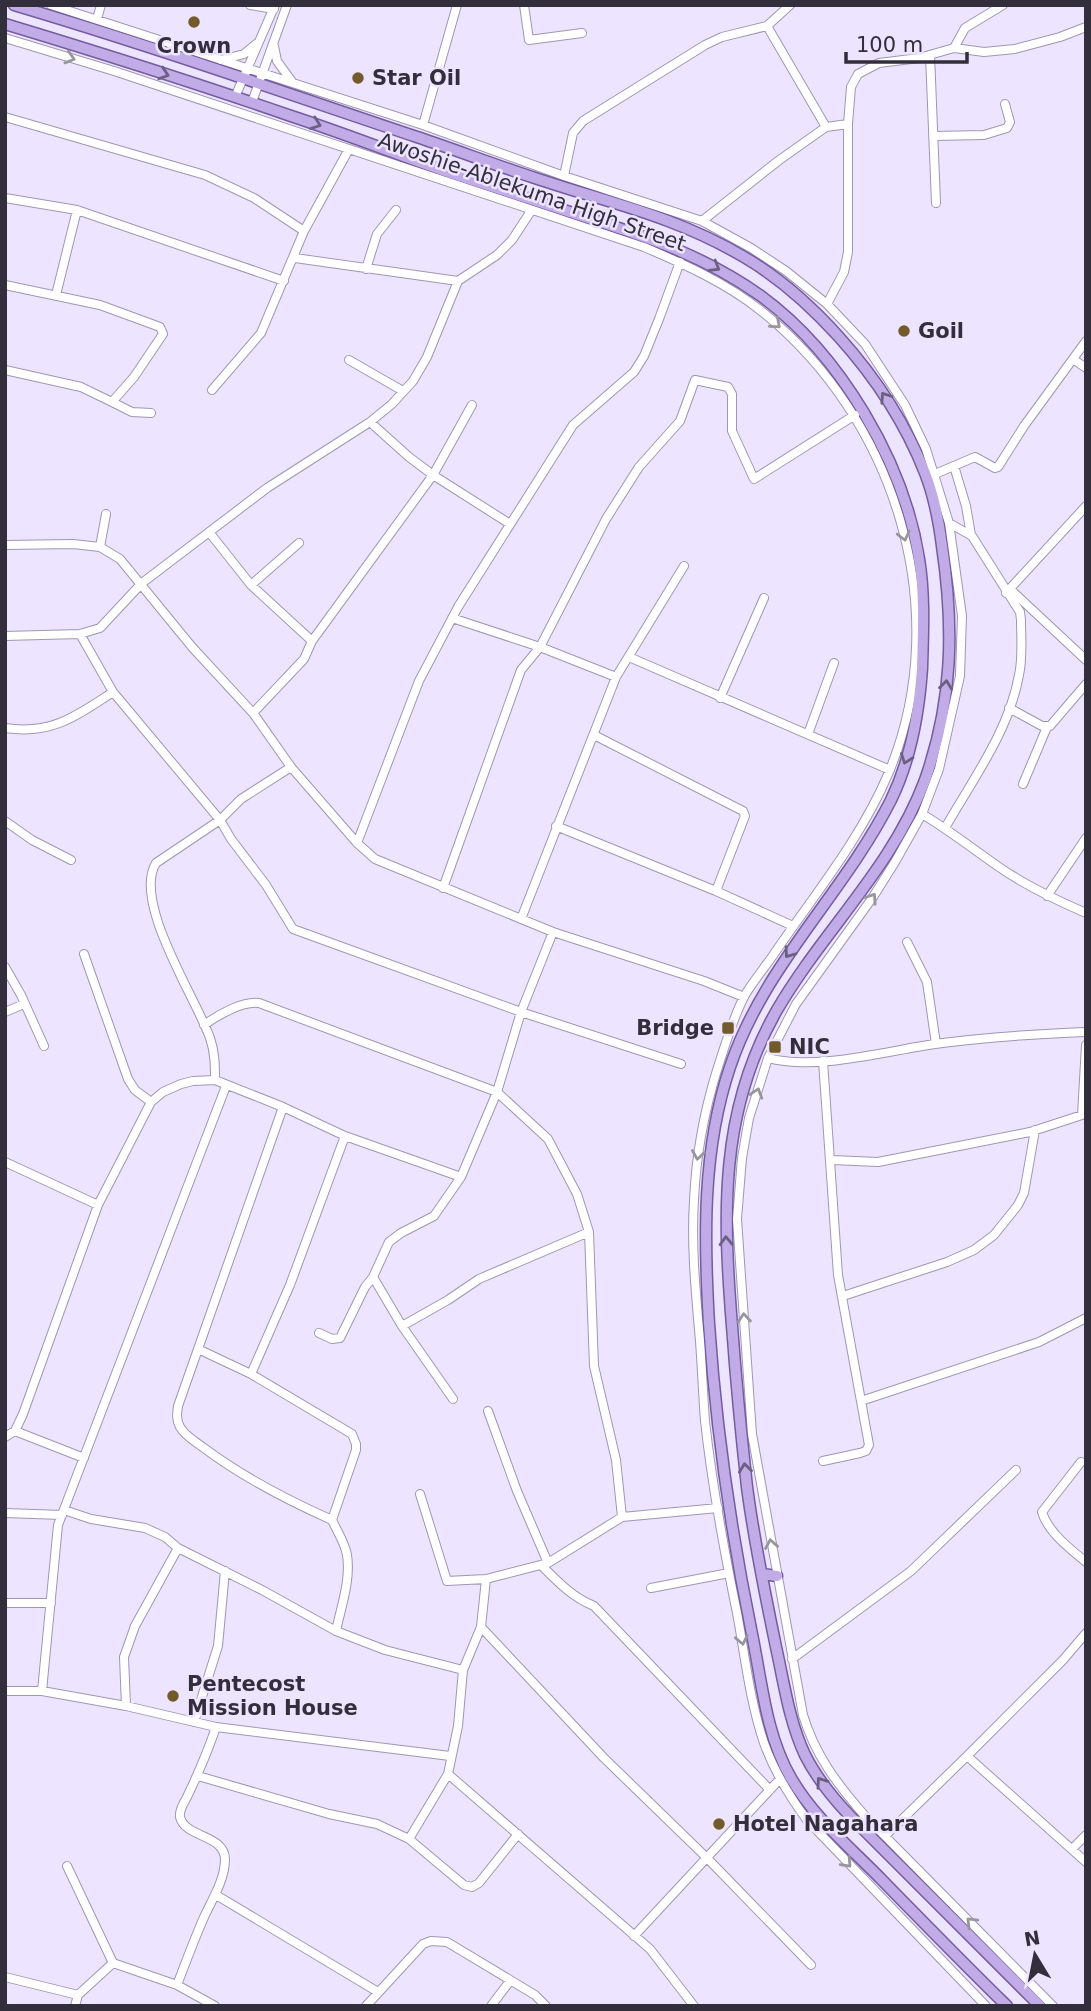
<svg xmlns="http://www.w3.org/2000/svg" width="1091" height="2011" viewBox="0 0 1091 2011" font-family="'DejaVu Sans',sans-serif">
<rect width="100%" height="100%" fill="#ede5ff"/>
<g fill="none" stroke-linecap="round" stroke-linejoin="round">
<g stroke="#9f96b4" stroke-width="10">
<path id="minor" d="M 51,5 L 423,125 L 564,176 L 702,221 L 751,248 L 786,271 L 827,304 L 865,344 L 905,405 L 926,449 L 949,523 L 962,616 L 960,676 L 939,769 L 922,814 L 895,862 L 873,897 L 796,1004 L 768,1058 L 749,1118 L 742,1158 L 737,1219 L 752,1434 L 803,1715 C 815,1755 837,1784 865,1816 L 1053,2006
M 250,5 L 274,9
M 524,5 L 529,40 L 582,33
M 97,19 L 101,5
M 767,26 L 790,5
M 5,38 L 114,71 L 644,247 C 684,264 726,283 760,310 C 895,417 956,610 889,772 C 862,837 815,894 776,951 C 766,966 754,980 745,995 C 733,1017 725,1046 717,1070 C 704,1112 696,1156 694,1200 C 691,1247 696,1295 700,1341 C 702,1368 703,1395 705,1421 C 712,1485 724,1550 737,1613 C 745,1656 750,1702 764,1743 C 774,1771 790,1797 807,1820 L 986,2006
M 274,46 L 277,61 L 293,83
M 954,48 L 965,28 L 1003,5
M 930,55 L 936,203
M 221,60 L 244,54 L 256,44
M 235,97 L 275,5
M 252,102 L 287,5
M 5,117 L 205,175 L 254,198 L 304,231
M 423,125 L 457,5
M 933,136 L 984,135 L 1007,128 L 1010,122 L 1005,104
M 564,176 L 573,133 L 583,121 L 705,45 L 722,37 L 767,26 L 826,127
M 5,198 L 77,210 L 284,281
M 702,221 L 778,161 L 826,127 L 848,124
M 295,258 L 458,281
M 366,269 L 377,234 L 396,210
M 5,285 L 100,305 L 160,327 L 163,334 L 134,377 L 112,402 L 81,387 L 5,370
M 56,295 L 77,210
M 827,304 L 844,272 L 848,252 L 848,124 L 851,87 L 858,74 L 879,63 L 919,58 L 954,48 L 984,52 L 1015,49 L 1060,37 L 1086,27
M 1073,359 L 1086,368
M 349,360 L 403,391
M 212,390 L 261,333 L 304,231 L 349,149
M 112,402 L 132,412 L 151,413
M 370,422 L 409,457 L 433,475 L 510,524
M 954,466 L 966,506 L 971,535
M 935,474 L 975,457 L 995,468 L 998,467 L 1024,426 L 1086,341
M 209,532 L 251,585 L 312,641
M 5,545 L 73,544 L 100,547 L 120,559 L 192,647 L 253,713 L 291,767 L 357,843 L 375,859 L 553,932 L 704,981 L 744,997
M 100,547 L 106,514
M 251,585 L 299,543
M 1010,589 L 1086,660
M 1006,593 L 1086,506
M 452,618 L 540,647 L 616,677
M 80,634 L 113,692 L 220,820 L 231,839 L 266,885 L 293,929 L 521,1012 L 681,1064
M 5,636 L 80,634 L 100,628 L 142,583 L 267,488 L 370,422 L 392,404 L 413,381 L 427,357 L 458,281 L 497,255 L 512,240 L 531,211
M 629,657 L 890,770
M 720,698 L 764,598
M 1009,708 L 1042,726 L 1050,726 L 1086,684
M 253,713 L 304,659 L 312,641 L 433,475 L 472,405
M 5,728 C 52,735 76,716 113,692
M 808,734 L 834,663
M 594,735 L 743,811 L 745,816 L 716,891
M 1023,784 L 1047,727
M 922,814 C 949,830 973,849 999,867 C 1026,886 1056,900 1086,913
M 5,821 L 32,840 L 71,860
M 556,826 L 716,891 L 793,926
M 945,828 C 973,779 1009,731 1019,675 C 1023,658 1021,638 1021,620 L 1020,612 L 972,536 L 949,523
M 357,843 L 419,681 L 458,607 L 573,425 L 634,372 L 644,356 L 659,319 L 680,262
M 443,888 L 521,670 L 540,647 L 606,519 L 639,467 L 680,421 L 695,380 L 728,387 L 732,394 L 732,431 L 754,479 L 855,415
M 1047,896 L 1086,838
M 521,919 L 616,677 L 684,566
M 907,942 L 927,982 L 936,1044
M 84,954 L 128,1079 L 135,1090 L 151,1102
M 5,967 L 21,995 L 44,1046
M 5,1012 L 24,1004
M 204,1025 C 218,1015 242,1001 259,1003 L 497,1092 L 548,1139 L 577,1194 L 589,1232 L 594,1366 L 616,1460 L 622,1517
M 768,1058 C 815,1071 886,1051 935,1044 C 985,1037 1035,1034 1086,1032
M 823,1061 L 838,1275 L 869,1445 L 866,1451 L 860,1453 L 823,1461
M 215,1080 C 215,1066 215,1052 210,1038 C 196,998 132,902 156,863 L 220,820 L 241,799 L 291,767
M 283,1107 L 178,1406 C 177,1413 176,1420 180,1427 C 185,1436 196,1442 204,1448 C 244,1478 287,1500 332,1520 C 337,1531 345,1543 347,1555 C 351,1580 341,1607 336,1631
M 832,1160 L 878,1162 L 1030,1132 L 1082,1115 L 1086,1045
M 5,1162 L 98,1205
M 373,1277 L 402,1326 L 453,1399
M 843,1296 L 947,1262 L 974,1250 L 994,1235 L 1018,1205 L 1024,1193 L 1035,1130
M 402,1326 L 448,1300 L 479,1279 L 589,1232
M 319,1333 L 332,1339 L 340,1338 L 365,1287 L 373,1277 L 389,1242 L 401,1233 L 434,1216 L 461,1177 L 497,1092 L 521,1012 L 553,932
M 198,1349 L 251,1374 L 352,1434 L 356,1444 L 356,1450 L 332,1520
M 251,1374 L 290,1285 L 345,1136
M 861,1401 L 1039,1342 L 1086,1318
M 488,1411 L 517,1491 L 548,1563
M 15,1431 L 84,1458
M 5,1437 L 15,1431 L 23,1414 L 98,1205 L 151,1102 L 163,1092 L 181,1084 L 193,1081 L 215,1080 L 283,1107 L 345,1136 L 461,1177
M 1081,1462 L 1042,1512 C 1048,1532 1070,1549 1086,1562
M 420,1494 L 447,1581 L 486,1579 L 548,1563 L 622,1517 L 718,1508
M 64,1510 L 91,1519 L 145,1528 L 165,1537 L 178,1548 L 262,1590 L 336,1631 L 385,1650 L 463,1670
M 5,1513 L 62,1515
M 541,1565 C 558,1582 572,1597 594,1606 L 770,1790
M 651,1588 L 729,1573
M 5,1603 L 51,1603
M 481,1627 L 604,1758 L 707,1858 L 811,1965
M 792,1659 L 911,1571 L 1016,1470
M 5,1691 L 42,1691 L 126,1706 L 216,1727 L 450,1756
M 42,1691 L 58,1525 L 226,1086
M 126,1706 L 124,1657 L 135,1626 L 178,1548
M 194,1722 L 218,1646 L 225,1571
M 967,1756 L 1063,1660 L 1086,1633
M 448,1774 L 650,1949 L 694,2006
M 198,1776 L 329,1814 L 377,1824 L 409,1839 L 464,1885 L 472,1887 L 479,1883 L 518,1834
M 885,1836 L 967,1756 L 1086,1862
M 409,1839 L 448,1774 L 458,1726 L 463,1670 L 481,1627 L 486,1579
M 1072,1849 L 1086,1835
M 67,1866 L 113,1963
M 216,1895 L 378,1992
M 634,1936 L 780,1779
M 5,1977 L 78,1995
M 177,1985 C 186,1962 195,1937 205,1915 C 213,1898 225,1879 225,1859 C 224,1834 185,1838 180,1817 C 179,1809 184,1803 187,1797 C 198,1774 208,1751 216,1727
M 75,2006 L 78,1995 L 113,1963 L 177,1985 L 215,2006
M 366,2006 L 423,1944 L 431,1941 L 447,1942 L 535,1995 L 546,2006
M 491,2006 L 510,1981"/>
</g>
<g stroke="#755ca0" stroke-width="13">
<path id="major" d="M 14,5 C 149,45 283,92 417,137 C 456,150 495,165 535,178 C 609,203 675,216 744,257 C 780,278 811,306 839,337 C 875,377 905,422 925,473 C 934,496 939,522 942,546 C 954,627 953,701 925,780 C 893,867 823,931 777,1010 C 719,1111 723,1214 732,1326 C 736,1380 741,1433 747,1487 C 754,1541 765,1594 776,1647 C 784,1683 789,1721 805,1755 C 816,1777 832,1797 849,1815 L 1040,2006
M 5,24 C 101,53 196,83 291,116 C 343,133 394,153 445,171 C 493,187 540,202 588,218 C 651,238 706,257 761,296 C 840,354 904,462 919,559 C 925,595 923,632 922,668 C 919,713 911,759 891,800 C 843,895 764,965 730,1067 C 702,1150 704,1238 709,1324 C 716,1429 731,1532 752,1634 C 762,1683 766,1735 791,1778 C 814,1818 850,1847 882,1880 C 923,1922 964,1964 1007,2006
M 762,1574 L 777,1576"/>
</g>
<use href="#minor" stroke="#fff" stroke-width="8"/>
<use href="#major" stroke="#c2ace7" stroke-width="10"/>
</g>
<defs><path id="oneway-chevron" d="M-2-3.5L2.5 0L-2 3.5" fill="none" stroke-width="1.6" stroke-linecap="round" stroke-linejoin="round" transform="scale(1.75)"/></defs>
<g stroke="#98969d">
<use href="#oneway-chevron" transform="translate(70 58) rotate(17)"/>
<use href="#oneway-chevron" transform="translate(776 324) rotate(41)"/>
<use href="#oneway-chevron" transform="translate(904 536) rotate(76)"/>
<use href="#oneway-chevron" transform="translate(872 898) rotate(-56)"/>
<use href="#oneway-chevron" transform="translate(757 1093) rotate(-72)"/>
<use href="#oneway-chevron" transform="translate(698 1155) rotate(99)"/>
<use href="#oneway-chevron" transform="translate(744 1318) rotate(-95)"/>
<use href="#oneway-chevron" transform="translate(771 1544) rotate(-100)"/>
<use href="#oneway-chevron" transform="translate(742 1640) rotate(79)"/>
<use href="#oneway-chevron" transform="translate(847 1863) rotate(47)"/>
<use href="#oneway-chevron" transform="translate(971 1922) rotate(-135)"/>
</g>
<g stroke="#6c6080">
<use href="#oneway-chevron" transform="translate(164 74) rotate(18)"/>
<use href="#oneway-chevron" transform="translate(316 124) rotate(20)"/>
<use href="#oneway-chevron" transform="translate(715 267) rotate(31)"/>
<use href="#oneway-chevron" transform="translate(885 397) rotate(-124)"/>
<use href="#oneway-chevron" transform="translate(946 685) rotate(-83)"/>
<use href="#oneway-chevron" transform="translate(906 759) rotate(110)"/>
<use href="#oneway-chevron" transform="translate(789 953) rotate(126)"/>
<use href="#oneway-chevron" transform="translate(726 1241) rotate(-92)"/>
<use href="#oneway-chevron" transform="translate(745 1468) rotate(-97)"/>
<use href="#oneway-chevron" transform="translate(821 1782) rotate(-125)"/>
</g>
<g fill="#735a2b" stroke="#ede5ff" stroke-width="2.5">
<circle cx="194" cy="22" r="7"/>
<circle cx="358" cy="78" r="7"/>
<circle cx="904" cy="331" r="7"/>
<rect x="721" y="1021" width="14" height="14" rx="3.5"/>
<rect x="768" y="1040" width="14" height="14" rx="3.5"/>
<circle cx="173" cy="1696" r="7"/>
<circle cx="719" cy="1824" r="7"/>
</g>
<g text-anchor="middle" dominant-baseline="central" stroke-width="5" stroke-linejoin="round" paint-order="stroke">
<g font-size="21" font-weight="bold" fill="#322e3b" stroke="#ede5ff" text-anchor="start">
<text x="194" y="46" text-anchor="middle">Crown</text>
<text x="372" y="78">Star Oil</text>
<text x="918" y="331">Goil</text>
<text x="714" y="1028" text-anchor="end">Bridge</text>
<text x="789" y="1047">NIC</text>
<text x="187" y="1684">Pentecost<tspan x="187" dy="24">Mission House</tspan></text>
<text x="733" y="1824">Hotel Nagahara</text>
</g>
<g font-size="21" fill="#322e3b" stroke="#ede5ff">
<text transform="translate(532 192) rotate(19)">Awoshie-Ablekuma High Street</text>
</g>
</g>
<rect width="1091" height="2011" fill="none" stroke="#322e3b" stroke-width="14"/>
<g transform="translate(1035 1955) rotate(350)" stroke="#ede5ff" stroke-width="5" paint-order="stroke">
<path d="M0-5L12 26L0 18L-12 26Z" fill="#322e3b"/>
<text y="-10" font-size="19" font-weight="bold" text-anchor="middle" fill="#322e3b">N</text>
</g>
<path d="M846 52v10h121v-10" fill="none" stroke="#322e3b" stroke-width="3.5"/>
<text x="856" y="52" font-size="21" fill="#322e3b" stroke="#ede5ff" stroke-width="5" paint-order="stroke">100 m</text>
</svg>
